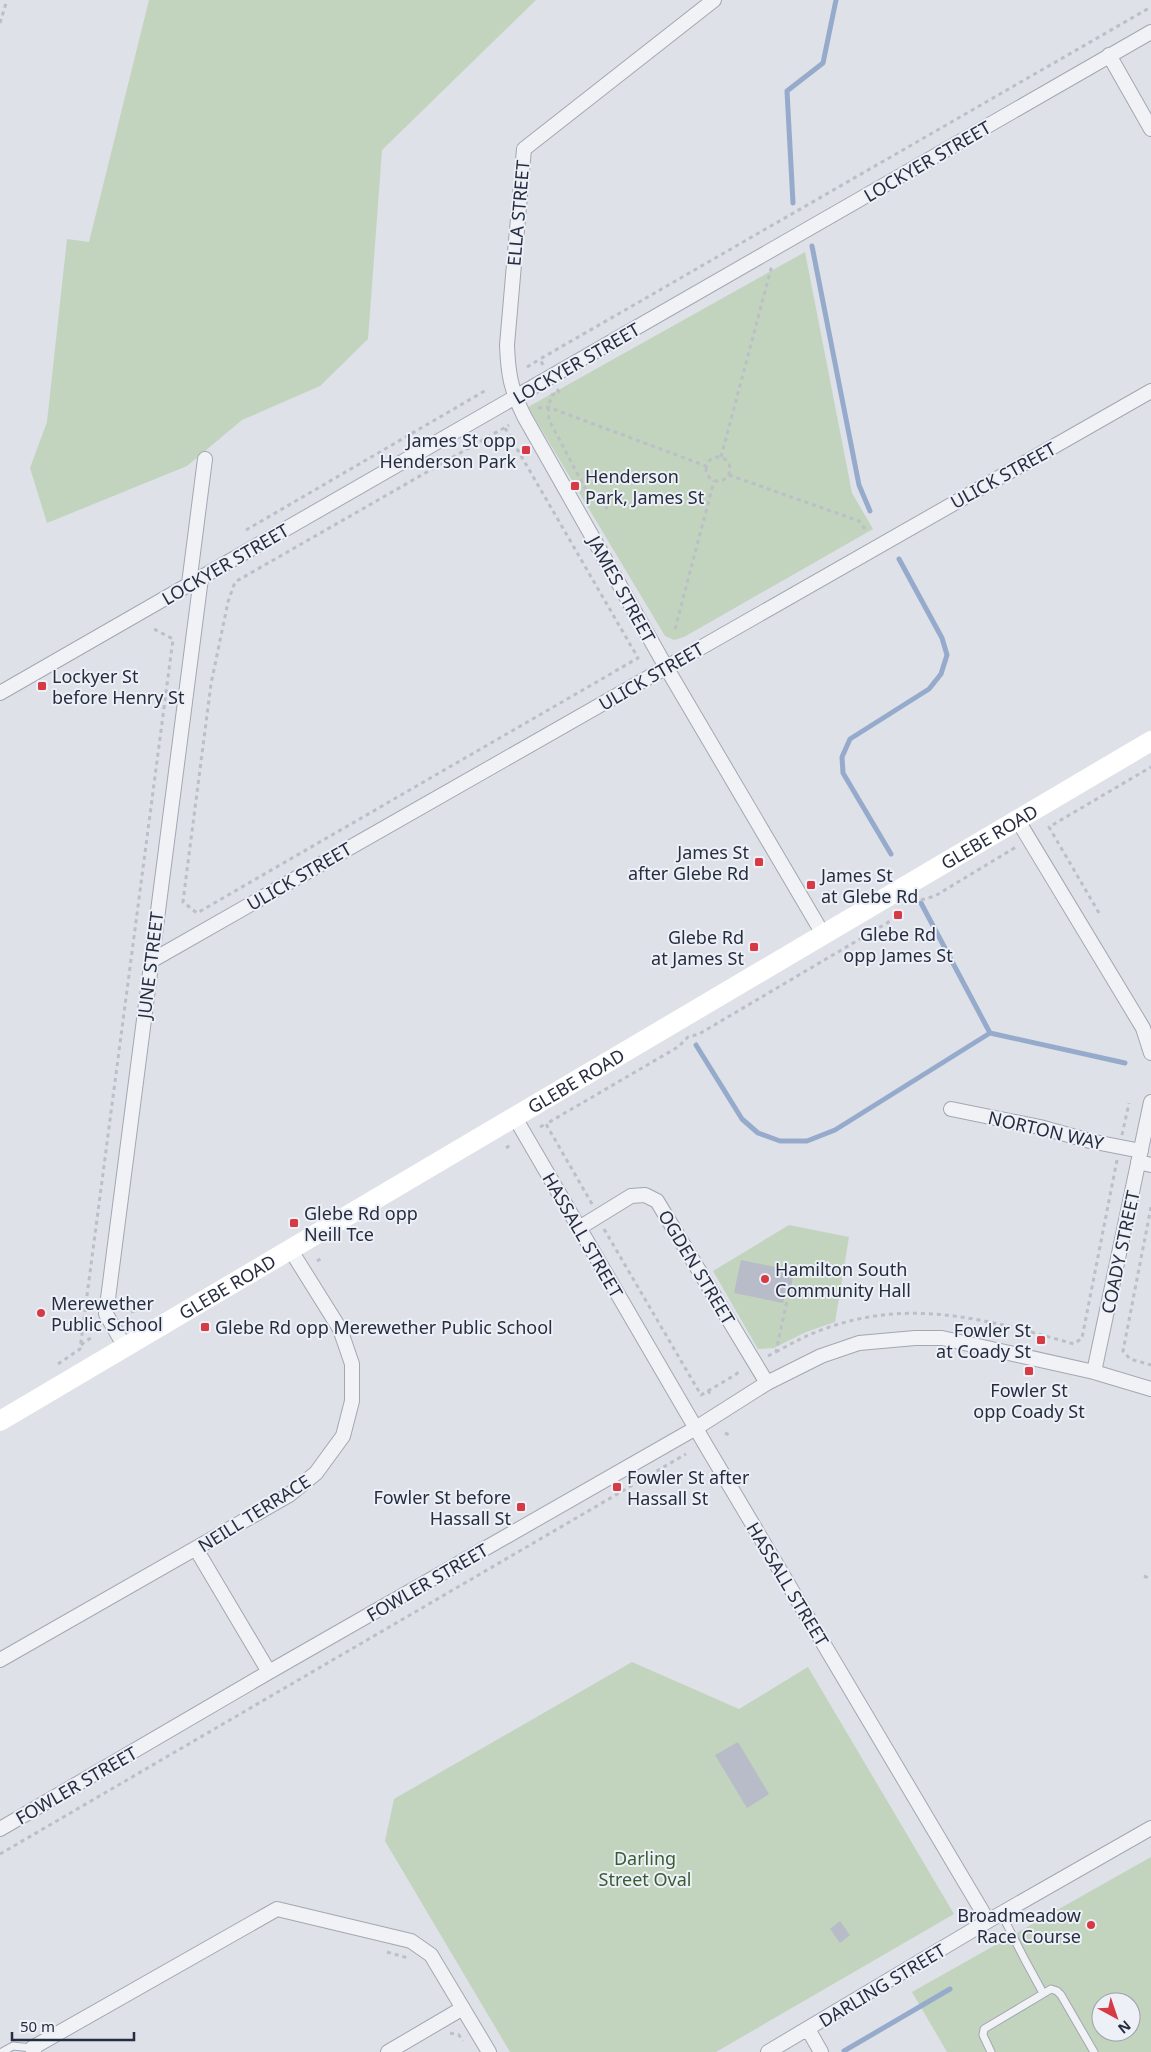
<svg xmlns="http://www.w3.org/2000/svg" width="1151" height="2052" viewBox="0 0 1151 2052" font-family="'Noto Sans',sans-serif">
<rect width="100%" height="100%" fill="#dee1e8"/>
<path fill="#c2d3be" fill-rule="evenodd" d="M 149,0 L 536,0 L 382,150 L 368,339 L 320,386 L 242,420 L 187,466 L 47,523 L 30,468 L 47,422 L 67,239 L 89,242 Z
M 805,252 L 852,493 L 873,529 L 684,637 L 674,640 L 665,636 L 528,407 Z
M 789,1225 L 849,1237 L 835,1322 L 806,1332 L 774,1348 L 758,1349 L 713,1271 Z
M 632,1662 L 739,1709 L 808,1667 L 954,1914 L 716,2052 L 510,2052 L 385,1841 L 394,1799 Z
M 1151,1857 L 1151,2052 L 947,2052 L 912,1992 ZM 1101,2002 L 1131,2002 L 1131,2032 L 1101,2032 Z"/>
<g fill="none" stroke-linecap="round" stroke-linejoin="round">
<path stroke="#96abcb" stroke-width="5" d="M 793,203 L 787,91 L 823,63 L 836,0
M 812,246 L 859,485 L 870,511
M 891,854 L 843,773 L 842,757 L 850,739 L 929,689 L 941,674 L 947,655 L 942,638 L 899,559
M 921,903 L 990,1033
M 696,1045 L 742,1119 L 758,1133 L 780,1141 L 807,1141 L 835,1130 L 990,1033 L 1125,1063
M 844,2051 L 950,1989"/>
</g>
<path fill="#b7bcc8" d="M 741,1260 L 794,1271 L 791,1288 L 787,1288 L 783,1303 L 734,1293 Z
M 738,1742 L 769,1794 L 747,1808 L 715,1755 Z
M 840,1921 L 850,1935 L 840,1943 L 830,1929 Z"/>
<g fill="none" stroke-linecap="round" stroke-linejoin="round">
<g stroke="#a3a7b2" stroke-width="9">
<path id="lane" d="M 1001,1913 L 1025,1960 L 1043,1993
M 2,2052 L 13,2046 L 32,2048
M 991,2052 L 983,2035 L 984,2029 L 1051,1989 L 1057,1991 L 1061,1995 L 1094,2052"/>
</g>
<g stroke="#a3a7b2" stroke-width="16">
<path id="street" d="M 714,0 L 524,149 L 507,345 C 508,374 511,390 524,416 L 666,667 L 823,934
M 1109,55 L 1151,129
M 189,584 L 205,459
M 0,693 L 1151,32
M 1017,819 L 1143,1028 L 1151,1053
M 151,961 L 1151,391
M 951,1109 L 1040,1127 L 1090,1141 L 1141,1151
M 514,1116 L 705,1444 L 988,1921
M 1138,1162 L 1151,1165
M 579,1228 L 631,1196 L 645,1195 L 657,1201 L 767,1383
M 125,1347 L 106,1314 L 201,578
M 1094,1372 L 1151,1102
M 196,1549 L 269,1672
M 0,1660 L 289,1495 L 316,1473 L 343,1436 L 352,1401 L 352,1364 L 340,1329 L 290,1249
M 0,1829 L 269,1672 L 696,1428 L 767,1383 L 821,1356 L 859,1343 L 915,1338 L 942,1338 L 1094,1372 L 1151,1389
M 808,2029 L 821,2052
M 34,2052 L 32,2048 L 277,1909 L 411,1941 L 431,1955 L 489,2052
M 388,2052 L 463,2008
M 768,2052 L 988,1921 L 1151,1828"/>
</g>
<path stroke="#bcbfc7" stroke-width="3" stroke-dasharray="4 4" stroke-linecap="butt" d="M 0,23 L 7,0
M 543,365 L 540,359 L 1151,7
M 527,367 L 540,359
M 557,389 L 559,392 L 552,395 L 548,407 L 549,420 L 586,490 L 599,494 L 607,509
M 538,408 L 548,407 L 706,466
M 505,428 L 638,658 L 197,913 L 183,902 L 186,878 L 211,684 L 228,602 L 235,582 L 509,425
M706 469a12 12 0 1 1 24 0a12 12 0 1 1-24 0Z
M 721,457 L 772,265
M 729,475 L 859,521 L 865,529
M 246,530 L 488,389
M 675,629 L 714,481
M 921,900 L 935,896 L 1016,847
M 825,904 L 830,901
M 1099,913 L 1049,827 L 1151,767
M 540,1127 L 546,1124
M 1122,1135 L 1129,1103
M 506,1148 L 512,1144
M 592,1204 L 546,1124 L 678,1047 L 688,1037 L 699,1034 L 887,923 L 905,910
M 1151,1207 L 1123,1351 L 1130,1359 L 1151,1365
M 604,1229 L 701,1395 L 735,1375 L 741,1370
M 317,1261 L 324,1257
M 131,1312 L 145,1307
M 81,1345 L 92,1337
M 776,1352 C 792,1343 807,1335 824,1329 C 911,1297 989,1320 1074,1344 L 1082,1338 L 1117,1160
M 768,1356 L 776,1352 L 789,1291
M 58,1364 L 80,1349 L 173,639 L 154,629
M 708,1390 L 711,1396
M 725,1433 L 732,1436
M 1144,1576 L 1151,1579
M 0,1854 L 686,1454
M 387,1952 L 408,1958
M 450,2033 L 459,2035 L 463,2041"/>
<use href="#lane" stroke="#f1f2f6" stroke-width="7"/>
<use href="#street" stroke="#f1f2f6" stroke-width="14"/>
<path stroke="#fff" stroke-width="20" id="s1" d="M 0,1421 L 1151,741"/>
</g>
<g fill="#d63a45" stroke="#edf0f6" stroke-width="2">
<rect x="521" y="445" width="10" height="10" rx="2.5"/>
<rect x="570" y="481" width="10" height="10" rx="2.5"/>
<rect x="37" y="681" width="10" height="10" rx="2.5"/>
<rect x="754" y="857" width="10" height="10" rx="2.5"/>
<rect x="806" y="880" width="10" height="10" rx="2.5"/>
<rect x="893" y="910" width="10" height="10" rx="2.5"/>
<rect x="749" y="942" width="10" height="10" rx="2.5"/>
<rect x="289" y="1218" width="10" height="10" rx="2.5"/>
<circle cx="765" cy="1279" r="5"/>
<circle cx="41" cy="1313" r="5"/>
<rect x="200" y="1322" width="10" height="10" rx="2.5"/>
<rect x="1036" y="1335" width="10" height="10" rx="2.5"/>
<rect x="1024" y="1366" width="10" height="10" rx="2.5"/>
<rect x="612" y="1482" width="10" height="10" rx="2.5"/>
<rect x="516" y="1502" width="10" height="10" rx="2.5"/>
<circle cx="1091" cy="1925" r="5"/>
</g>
<g text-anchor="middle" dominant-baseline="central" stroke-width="4" stroke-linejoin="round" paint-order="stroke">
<g font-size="18" fill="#262d40" stroke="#edf0f6">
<text transform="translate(927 161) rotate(-30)">LOCKYER STREET</text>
<text transform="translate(518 213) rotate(-85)">ELLA STREET</text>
<text transform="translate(576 363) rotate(-30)">LOCKYER STREET</text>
<text transform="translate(1003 475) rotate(-29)">ULICK STREET</text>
<text transform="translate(225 564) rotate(-30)">LOCKYER STREET</text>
<text transform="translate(622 589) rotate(61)">JAMES STREET</text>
<text transform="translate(651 676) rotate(-30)">ULICK STREET</text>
<text stroke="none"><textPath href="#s1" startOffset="1149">GLEBE ROAD</textPath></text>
<text transform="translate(299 876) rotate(-30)">ULICK STREET</text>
<text transform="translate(150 965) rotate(-83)">JUNE STREET</text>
<text stroke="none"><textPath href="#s1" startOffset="669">GLEBE ROAD</textPath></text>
<text transform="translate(1046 1130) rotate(13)">NORTON WAY</text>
<text transform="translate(583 1235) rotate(60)">HASSALL STREET</text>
<text transform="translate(1120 1252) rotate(-78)">COADY STREET</text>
<text transform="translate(697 1267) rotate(59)">OGDEN STREET</text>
<text stroke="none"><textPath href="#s1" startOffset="264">GLEBE ROAD</textPath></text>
<text transform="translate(254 1513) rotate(-32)">NEILL TERRACE</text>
<text transform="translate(427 1582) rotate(-30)">FOWLER STREET</text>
<text transform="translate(788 1584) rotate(59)">HASSALL STREET</text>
<text transform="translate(76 1785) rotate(-30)">FOWLER STREET</text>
<text transform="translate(882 1985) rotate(-31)">DARLING STREET</text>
</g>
<g font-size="18" fill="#262d40" stroke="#edf0f6" text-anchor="start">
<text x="516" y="440" text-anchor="end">James St opp<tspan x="516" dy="21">Henderson Park</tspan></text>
<text x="585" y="476">Henderson<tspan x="585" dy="21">Park, James St</tspan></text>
<text x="52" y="676">Lockyer St<tspan x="52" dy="21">before Henry St</tspan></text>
<text x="749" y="852" text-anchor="end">James St<tspan x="749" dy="21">after Glebe Rd</tspan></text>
<text x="821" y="875">James St<tspan x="821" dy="21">at Glebe Rd</tspan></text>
<text x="898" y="934" text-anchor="middle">Glebe Rd<tspan x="898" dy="21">opp James St</tspan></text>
<text x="744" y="937" text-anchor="end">Glebe Rd<tspan x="744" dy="21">at James St</tspan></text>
<text x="304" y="1213">Glebe Rd opp<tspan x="304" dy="21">Neill Tce</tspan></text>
<text x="775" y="1269">Hamilton South<tspan x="775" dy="21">Community Hall</tspan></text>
<text x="51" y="1303">Merewether<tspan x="51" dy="21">Public School</tspan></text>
<text x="215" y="1327">Glebe Rd opp Merewether Public School</text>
<text x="1031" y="1330" text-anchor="end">Fowler St<tspan x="1031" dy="21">at Coady St</tspan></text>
<text x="1029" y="1390" text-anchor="middle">Fowler St<tspan x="1029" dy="21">opp Coady St</tspan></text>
<text x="627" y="1477">Fowler St after<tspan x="627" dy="21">Hassall St</tspan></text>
<text x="511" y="1497" text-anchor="end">Fowler St before<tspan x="511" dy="21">Hassall St</tspan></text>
<text x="1081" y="1915" text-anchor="end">Broadmeadow<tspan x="1081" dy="21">Race Course</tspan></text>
</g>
<g font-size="18" fill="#375d32" stroke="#edf0f6">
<text x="645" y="1858">Darling<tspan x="645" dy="21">Street Oval</tspan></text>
</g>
</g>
<g transform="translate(1116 2017) rotate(140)"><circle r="24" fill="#edf0f6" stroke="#9da2ad"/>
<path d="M0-4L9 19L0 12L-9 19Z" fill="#d63a45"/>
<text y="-8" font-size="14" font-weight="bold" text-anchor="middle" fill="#262d40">N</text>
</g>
<path d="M12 2032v8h122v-8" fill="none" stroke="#262d40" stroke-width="2.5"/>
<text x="20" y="2032" font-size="15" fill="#262d40" stroke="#edf0f6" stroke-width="4" paint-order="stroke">50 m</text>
</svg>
